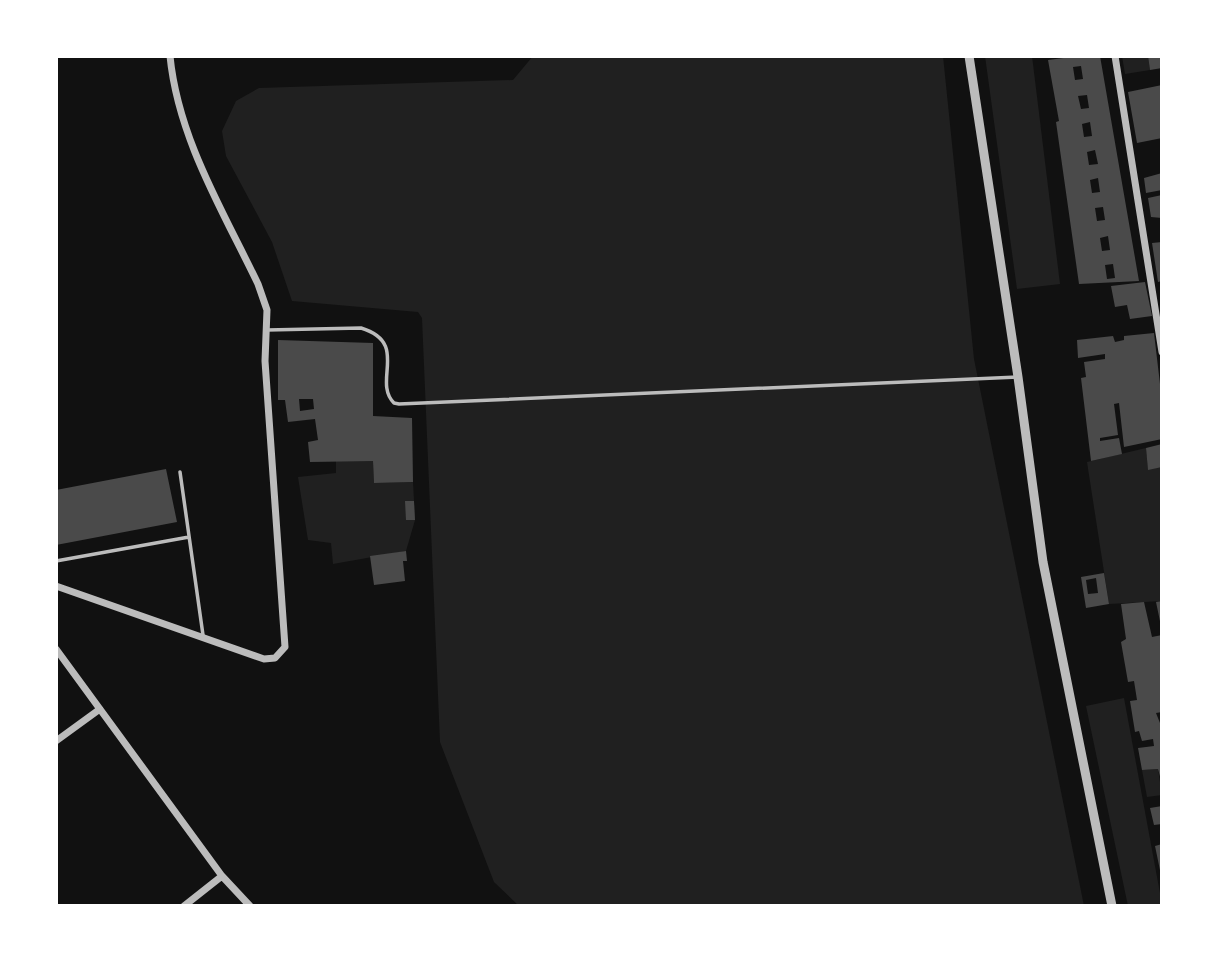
<svg xmlns="http://www.w3.org/2000/svg" width="1218" height="962" viewBox="0 0 1218 962" font-family="'Zilla Slab',serif">
<rect width="100%" height="100%" fill="#111"/>
<path fill="#202020" d="M 533,56 L 943,56 L 974,359 L 1084,906 L 519,906 L 494,882 L 440,742 L 422,318 L 418,312 L 292,301 L 272,242 L 226,156 L 222,131 L 236,101 L 259,88 L 513,80 Z
M 985,56 L 1032,56 L 1060,284 L 1017,289 Z
M 1122,56 L 1148,56 L 1150,70 L 1125,74 Z
M 1146,448 L 1148,469 L 1162,467 L 1162,601 L 1109,604 L 1087,462 Z
M 336,461 L 373,461 L 374,483 L 413,482 L 415,520 L 406,551 L 333,564 L 331,543 L 308,540 L 298,477 L 336,473 Z
M 1124,698 L 1162,904 L 1162,906 L 1128,906 L 1086,706 Z
M 1158,769 L 1162,795 L 1147,797 L 1142,770 Z"/>
<path fill="#4a4a4a" fill-rule="evenodd" d="M 1079,56 L 1100,56 L 1139,281 L 1079,284 L 1056,122 L 1059,121 L 1048,60 ZM 1081,66 L 1083,79 L 1075,80 L 1073,67 ZM 1087,95 L 1089,108 L 1081,109 L 1078,96 ZM 1090,122 L 1092,136 L 1084,137 L 1082,124 ZM 1095,150 L 1098,164 L 1089,165 L 1087,152 ZM 1098,178 L 1100,192 L 1092,193 L 1090,180 ZM 1103,207 L 1105,220 L 1097,221 L 1095,208 ZM 1108,236 L 1110,250 L 1102,251 L 1100,238 ZM 1113,264 L 1115,278 L 1107,279 L 1105,265 Z
M 1148,56 L 1162,56 L 1162,68 L 1150,70 Z
M 1162,85 L 1162,138 L 1137,143 L 1128,92 Z
M 1162,173 L 1162,190 L 1146,193 L 1144,178 Z
M 1162,195 L 1162,218 L 1151,217 L 1148,198 Z
M 1162,242 L 1162,281 L 1158,282 L 1152,243 Z
M 1145,282 L 1152,316 L 1130,319 L 1127,305 L 1115,307 L 1111,286 Z
M 1154,333 L 1162,401 L 1162,439 L 1124,447 L 1119,403 L 1114,404 L 1118,435 L 1100,438 L 1100,441 L 1119,438 L 1122,454 L 1091,461 L 1081,378 L 1086,377 L 1084,362 L 1105,359 L 1105,354 L 1078,358 L 1077,340 L 1113,336 L 1115,342 L 1124,340 L 1124,336 Z
M 278,340 L 373,343 L 373,416 L 412,418 L 413,482 L 374,483 L 373,461 L 310,462 L 308,442 L 318,440 L 315,419 L 288,422 L 285,400 L 278,400 ZM 299,399 L 313,399 L 314,409 L 300,411 Z
M 1162,444 L 1162,467 L 1148,470 L 1146,448 Z
M 166,469 L 177,522 L 56,545 L 56,490 Z
M 405,501 L 414,501 L 415,520 L 406,520 Z
M 406,551 L 407,561 L 403,561 L 405,581 L 374,585 L 370,556 Z
M 1104,573 L 1109,604 L 1086,608 L 1081,577 ZM 1096,578 L 1098,593 L 1088,594 L 1086,580 Z
M 1162,601 L 1162,626 L 1161,626 L 1156,602 Z
M 1144,602 L 1152,637 L 1162,635 L 1162,712 L 1156,713 L 1162,728 L 1162,784 L 1158,769 L 1142,770 L 1138,748 L 1154,746 L 1153,739 L 1142,741 L 1139,731 L 1135,732 L 1130,701 L 1137,700 L 1134,681 L 1128,682 L 1121,642 L 1126,639 L 1121,604 Z
M 1162,806 L 1162,824 L 1154,825 L 1150,808 Z
M 1162,844 L 1162,875 L 1161,875 L 1155,846 Z"/>
<g fill="none" stroke-linecap="round" stroke-linejoin="round">
<path stroke="#bcbcbc" stroke-width="3.5" d="M 267,330 L 361,328 C 410,343 372,381 394,403 L 399,404 L 1018,377
M 180,472 L 203,635
M 56,561 L 189,537"/>
<path stroke="#bcbcbc" stroke-width="7" d="M 1115,56 L 1162,352
M 56,586 L 264,659 L 275,658 L 285,647 L 265,361 L 267,310 L 258,284 C 223,211 178,138 170,56
M 56,649 L 222,876 L 250,906
M 56,741 L 100,709
M 184,906 L 222,876"/>
<path stroke="#bcbcbc" stroke-width="9" d="M 969,56 L 1018,377 L 1043,562 L 1112,906"/>
</g>
<rect width="1218" height="962" fill="none" stroke="#ffffff" stroke-width="116"/>
</svg>
